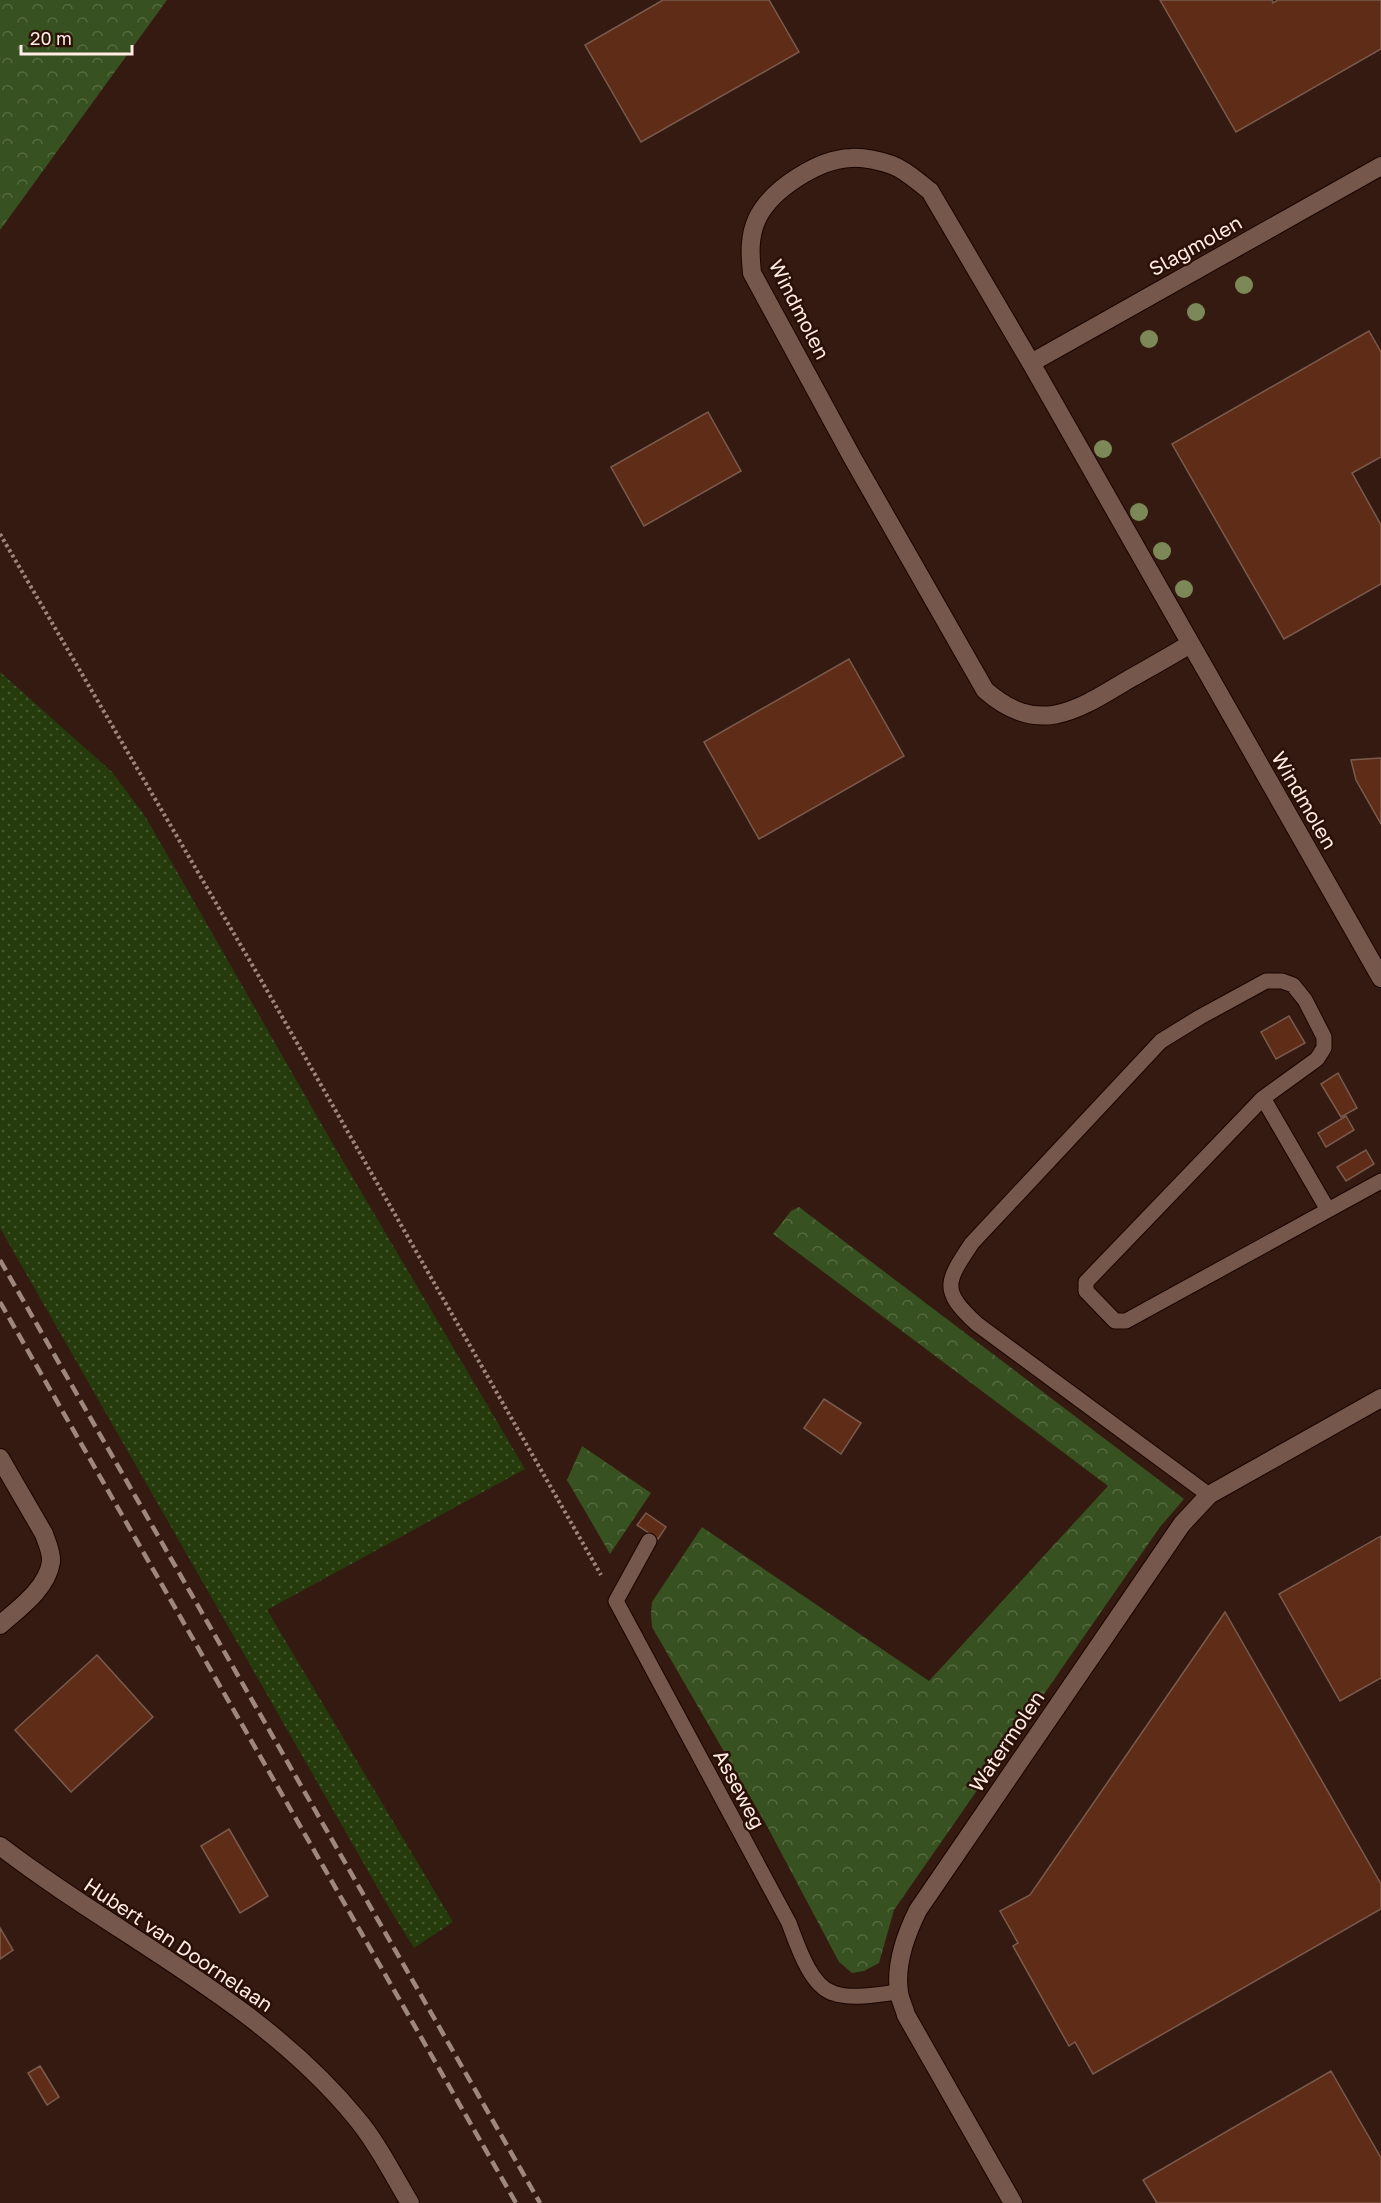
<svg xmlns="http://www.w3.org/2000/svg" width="1381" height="2203" viewBox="0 0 1381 2203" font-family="'Golos Text',sans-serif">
<defs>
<pattern id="grass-dots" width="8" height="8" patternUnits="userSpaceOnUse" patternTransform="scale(1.5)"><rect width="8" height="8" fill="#253b0c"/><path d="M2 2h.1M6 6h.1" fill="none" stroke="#46582f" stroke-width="1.8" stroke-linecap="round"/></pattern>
<pattern id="forest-crowns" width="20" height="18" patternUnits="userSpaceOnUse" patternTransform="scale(1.5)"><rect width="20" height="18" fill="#385120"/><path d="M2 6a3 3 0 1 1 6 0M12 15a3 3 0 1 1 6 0" fill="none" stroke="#566a40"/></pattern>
</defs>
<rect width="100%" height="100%" fill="#341a10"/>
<path fill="url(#grass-dots)" d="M 0,672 L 112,772 L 145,816 L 330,1139 L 525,1469 L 267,1610 L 453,1922 L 414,1948 L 388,1906 L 0,1228 Z"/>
<path fill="url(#forest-crowns)" d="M 0,0 L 167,0 L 0,230 Z
M 799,1207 L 1184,1499 L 1160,1527 L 894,1910 L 879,1963 L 864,1971 L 852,1973 L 839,1962 L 767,1826 L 652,1627 L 651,1614 L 652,1602 L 702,1527 L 929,1681 L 1108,1486 L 773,1234 L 791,1211 Z
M 582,1446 L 651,1493 L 610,1554 L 567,1480 Z"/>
<path fill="#5f2c17" stroke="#7a5b4e" stroke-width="1.5" d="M 663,0 L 769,0 L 799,52 L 641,142 L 585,45 Z
M 1160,0 L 1272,0 L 1273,3 L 1278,0 L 1381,0 L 1381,49 L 1236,132 Z
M 1369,331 L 1381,352 L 1381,457 L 1352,473 L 1381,525 L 1381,584 L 1284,639 L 1172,444 Z
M 708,412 L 741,471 L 644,526 L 611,467 Z
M 849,659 L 904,756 L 759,839 L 704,742 Z
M 1381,758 L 1381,824 L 1356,780 L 1351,760 Z
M 1289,1016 L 1305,1043 L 1276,1059 L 1261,1032 Z
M 1338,1073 L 1357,1108 L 1341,1117 L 1321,1084 Z
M 1346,1116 L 1354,1130 L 1326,1147 L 1318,1133 Z
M 1366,1150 L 1374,1164 L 1346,1181 L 1337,1167 Z
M 824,1399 L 861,1423 L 841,1454 L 804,1428 Z
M 646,1513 L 666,1527 L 658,1539 L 637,1525 Z
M 1381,1536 L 1381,1678 L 1340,1701 L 1279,1594 Z
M 1225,1612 L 1381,1884 L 1381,1909 L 1093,2074 L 1075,2042 L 1069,2046 L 1013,1946 L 1018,1943 L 1000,1911 L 1030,1895 Z
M 97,1655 L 153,1717 L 71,1792 L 15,1730 Z
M 229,1829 L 268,1896 L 240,1913 L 201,1846 Z
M 0,1928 L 13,1950 L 0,1959 Z
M 40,2066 L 59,2097 L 47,2105 L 28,2073 Z
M 1331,2071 L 1381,2158 L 1381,2203 L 1157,2203 L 1143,2180 Z"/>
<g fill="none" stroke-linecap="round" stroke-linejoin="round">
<g stroke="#1a0400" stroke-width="17">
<path id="lane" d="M 1263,1098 L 1328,1210
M 1209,1495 L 977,1324 C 940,1290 946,1282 972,1243 L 1161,1041 L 1200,1017 L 1266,981 L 1282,981 L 1293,985 L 1305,1000 L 1324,1037 L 1324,1048 L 1317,1059 L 1263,1098 L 1086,1282 L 1086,1291 L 1115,1321 L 1126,1321 L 1381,1181
M 649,1541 L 616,1601 L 789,1923 C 797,1944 810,1986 833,1993 C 853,2000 879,1994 899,1992"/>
</g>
<g stroke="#1a0400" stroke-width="20">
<path id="street" d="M 1031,363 L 1381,166
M 1190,644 C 1169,657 1147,669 1126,681 C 1075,712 1037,736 985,690 L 852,457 L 752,273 C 750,254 749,237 757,219 C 771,189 819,159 851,158 C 864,157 880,161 892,165 C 906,170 918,182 930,191 L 1031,363 L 1381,978
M 0,1458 L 44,1534 C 47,1543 52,1553 51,1562 C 47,1589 18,1609 0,1625
M 0,1846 C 118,1937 261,2001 357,2119 C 378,2144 393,2175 410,2203
M 1013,2203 L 906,2015 C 904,2007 900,2000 899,1992 C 895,1965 906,1934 918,1910 L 1182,1524 L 1209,1495 L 1381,1398"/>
</g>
<path stroke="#9b857c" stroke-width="4" stroke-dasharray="3 3" stroke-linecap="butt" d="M 0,534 L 261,980 L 601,1575"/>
<use href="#lane" stroke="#76574b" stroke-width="15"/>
<use href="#street" stroke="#76574b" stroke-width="18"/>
<path stroke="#9d877e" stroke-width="4.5" stroke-dasharray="12 6" stroke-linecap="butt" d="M 0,1260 L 540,2203
M 0,1302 L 516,2203"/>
</g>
<g fill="#7d8859">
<circle cx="1244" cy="285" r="9"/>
<circle cx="1196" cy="312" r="9"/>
<circle cx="1149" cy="339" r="9"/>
<circle cx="1103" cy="449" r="9"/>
<circle cx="1139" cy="512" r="9"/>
<circle cx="1162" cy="551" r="9"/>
<circle cx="1184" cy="589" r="9"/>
</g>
<g text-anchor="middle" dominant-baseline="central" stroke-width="5" stroke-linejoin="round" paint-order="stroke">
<g font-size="20" fill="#ffece5" stroke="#2a1007">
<text transform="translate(1195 245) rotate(-29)">Slagmolen</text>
<text transform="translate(800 309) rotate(63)">Windmolen</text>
<text transform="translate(1305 800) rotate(60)">Windmolen</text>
<text transform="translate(1006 1741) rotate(-56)">Watermolen</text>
<text transform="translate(740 1789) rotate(62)">Asseweg</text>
<text transform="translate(179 1944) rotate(34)">Hubert van Doornelaan</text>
</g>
</g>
<path d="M21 45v9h111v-9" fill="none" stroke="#ffece5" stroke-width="3"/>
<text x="30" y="45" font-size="18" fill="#ffece5" stroke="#2a1007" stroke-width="4.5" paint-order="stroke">20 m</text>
</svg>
